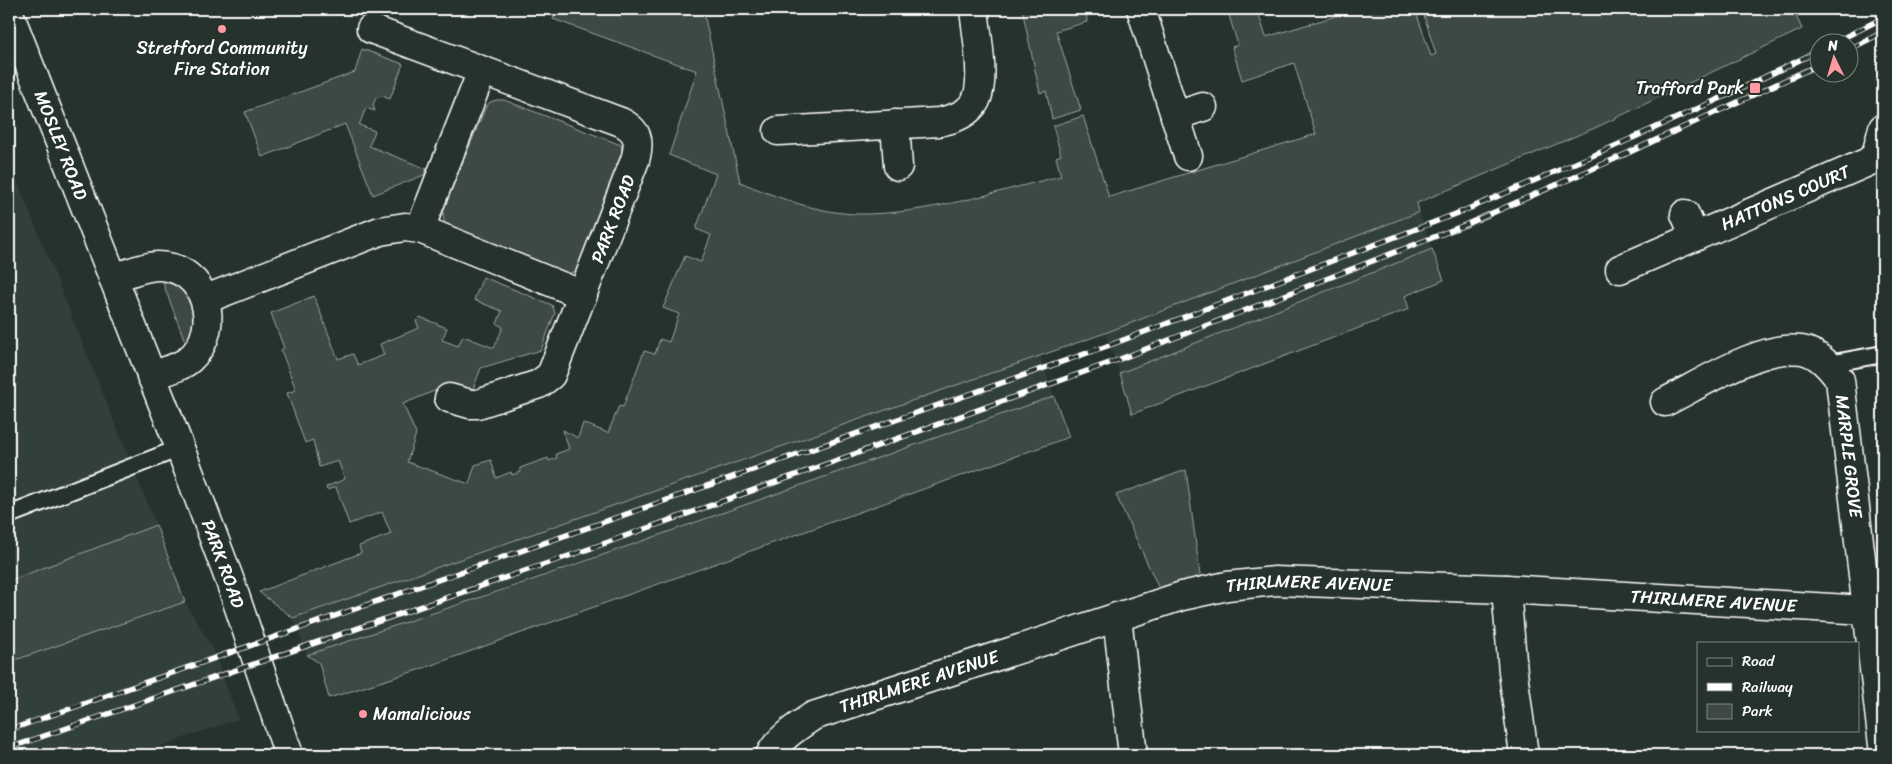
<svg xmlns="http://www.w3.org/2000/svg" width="1892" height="764" viewBox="0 0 1892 764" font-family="Sriracha,sans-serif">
<rect width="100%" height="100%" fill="#26332d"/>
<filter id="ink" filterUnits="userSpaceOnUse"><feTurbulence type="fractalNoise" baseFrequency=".02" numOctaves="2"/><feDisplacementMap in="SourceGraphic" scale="10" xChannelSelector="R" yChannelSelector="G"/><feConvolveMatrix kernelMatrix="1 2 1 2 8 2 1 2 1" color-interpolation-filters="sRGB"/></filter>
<g filter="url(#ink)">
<path fill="#333f3a" d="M 9,161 L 156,525 L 9,581 Z
M 1419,212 L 1432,249 L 1120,373 L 1105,333 Z
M 1040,356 L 1054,396 L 796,488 L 307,655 L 293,618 Z
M 185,602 L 213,649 L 238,719 L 134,755 L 9,755 L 9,662 Z"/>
<path fill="#3e4944" stroke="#9ea4a2" d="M 557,9 L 703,9 L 740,182 C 776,197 817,213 857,214 C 926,215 994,192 1061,176 L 1056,157 L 1061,155 L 1053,126 L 1083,116 L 1109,197 L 1316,134 L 1294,63 L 1242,80 L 1232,47 L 1238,45 L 1227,9 L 1257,9 L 1266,37 L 1359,9 L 1415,9 L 1431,56 L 1436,54 L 1422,9 L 1812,9 L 1796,16 L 1802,29 L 1597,127 L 1417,203 L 1419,212 L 1105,333 L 293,618 L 259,592 L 361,553 L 359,546 L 391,534 L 382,512 L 349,524 L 336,487 L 327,490 L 326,487 L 345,479 L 338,461 L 319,467 L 313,440 L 305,443 L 287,393 L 296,390 L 281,350 L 284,348 L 271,313 L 314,296 L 338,359 L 353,354 L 358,365 L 384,355 L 380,344 L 419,328 L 416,321 L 420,317 L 447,328 L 442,340 L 458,346 L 463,336 L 494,348 L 503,327 L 497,324 L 502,311 L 474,300 L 483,277 L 552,305 L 555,313 L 541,350 L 481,368 L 470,397 L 444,387 L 403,404 L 416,434 L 407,462 L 469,484 L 475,465 L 491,460 L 496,478 L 511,472 L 512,475 L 520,472 L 520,468 L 548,458 L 549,461 L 557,458 L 556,454 L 569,449 L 563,430 L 578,438 L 583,423 L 608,433 L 619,406 L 623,407 L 644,351 L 655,354 L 660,339 L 669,342 L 679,314 L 663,308 L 685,256 L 701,262 L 711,235 L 696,229 L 716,174 L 669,155 L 697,71 L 553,19 Z
M 1022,9 L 1086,9 L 1087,22 L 1056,31 L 1081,110 L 1052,119 L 1046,91 L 1040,93 Z
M 362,49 L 403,64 L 390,99 L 382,96 L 376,98 L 373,105 L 375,111 L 366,108 L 359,125 L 375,131 L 369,146 L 427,169 L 424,175 L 373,195 L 345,124 L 262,157 L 245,112 L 355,72 Z
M 497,100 L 504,100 L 621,145 L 623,156 L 577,271 L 561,275 L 450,231 C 443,222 442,216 445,205 L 485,109 L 490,102 Z
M 1432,249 L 1444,280 L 1405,296 L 1409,309 L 1132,414 L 1120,373 Z
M 163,283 C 185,281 202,311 194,331 C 192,336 188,340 186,344 Z
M 1054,396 L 1069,437 L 418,670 L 329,698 L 319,663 L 307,655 L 526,582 Z
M 1186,470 L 1201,582 L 1161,593 L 1116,495 Z
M 156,525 L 185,602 L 9,662 L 9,581 Z"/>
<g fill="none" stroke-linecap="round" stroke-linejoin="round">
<g stroke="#fff" stroke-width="20">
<path id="lane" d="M 1828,364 L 1883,354
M 9,515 L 180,448"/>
</g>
<g stroke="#fff" stroke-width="31">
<g id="street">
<path d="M 1141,9 L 1188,156"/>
<path d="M 371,29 L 621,122 C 639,131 640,142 635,160 L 551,375 L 539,384 L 478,404 L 470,404 L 449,398"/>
<path d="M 482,71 L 420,229 L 583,295"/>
<path d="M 1175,116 L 1203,107"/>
<path d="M 895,124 L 898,166"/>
<path d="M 778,131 L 939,122 C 952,119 964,116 973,105 C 988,87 976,32 974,9"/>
<path d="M 1685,214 L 1695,237"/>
<path id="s1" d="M 1620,269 L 1868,162 L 1876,155 L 1883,128"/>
<path d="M 113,278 C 127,274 143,266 158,266 C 206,266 224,328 190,359 C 180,368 164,371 151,376"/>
<path d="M 206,299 L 380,231 L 405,227 L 420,229"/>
<path id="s2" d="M 1665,402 C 1701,384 1761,344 1802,350 C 1819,353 1831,368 1840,380 L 1883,745"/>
<path d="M 1506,589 L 1513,672 L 1524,755"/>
<path d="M 1117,617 L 1133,755"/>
<path id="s3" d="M 770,755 C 779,738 797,727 813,716 L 1182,596 L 1227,586 L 1275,581 L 1506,589 L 1883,611"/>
</g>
</g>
<g stroke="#fff" stroke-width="31">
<g id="primary">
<path id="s4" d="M 9,13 L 180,448 L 230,581 L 289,755"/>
</g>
</g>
<use href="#lane" stroke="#26332d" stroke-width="16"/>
<use href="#street" stroke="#26332d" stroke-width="28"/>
<use href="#primary" stroke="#26332d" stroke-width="28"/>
<g stroke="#fff" stroke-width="5.5">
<path id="rail" d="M 1835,42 L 1883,18
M 1850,49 L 1883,32
M 9,730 L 1110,345 L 1461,212 L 1606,150 L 1730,94 L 1820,50
M 9,748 L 586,550 L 1115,361 L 1465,225 L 1617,158 L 1820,64"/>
</g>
<use href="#rail" stroke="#26332d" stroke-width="4" stroke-dasharray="11" stroke-linecap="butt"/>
</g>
</g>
<g fill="#ff9aa2" stroke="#26332d" stroke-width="2">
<circle cx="222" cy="29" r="5"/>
<rect x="1749" y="82" width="12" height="12" rx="2.5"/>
<circle cx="363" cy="714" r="5"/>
</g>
<g text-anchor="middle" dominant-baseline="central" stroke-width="4" stroke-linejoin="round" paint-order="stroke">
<g font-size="18" fill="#fff" stroke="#26332d">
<text x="222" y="48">Stretford Community<tspan x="222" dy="21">Fire Station</tspan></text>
<text x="1744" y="88" text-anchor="end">Trafford Park</text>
<text x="373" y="714" text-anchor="start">Mamalicious</text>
</g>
<g font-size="18" fill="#fff" stroke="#26332d">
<text stroke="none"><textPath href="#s4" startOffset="142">MOSLEY ROAD</textPath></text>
<text stroke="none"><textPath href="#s1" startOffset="180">HATTONS COURT</textPath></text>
<text transform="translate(613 219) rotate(-69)">PARK ROAD</text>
<text stroke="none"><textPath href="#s2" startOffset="275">MARPLE GROVE</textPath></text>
<text stroke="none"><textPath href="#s4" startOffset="591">PARK ROAD</textPath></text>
<text stroke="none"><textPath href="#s3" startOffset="575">THIRLMERE AVENUE</textPath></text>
<text stroke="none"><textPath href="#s3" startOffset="980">THIRLMERE AVENUE</textPath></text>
<text stroke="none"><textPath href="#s3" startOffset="170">THIRLMERE AVENUE</textPath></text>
</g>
</g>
<rect width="1892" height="764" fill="none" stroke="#26332d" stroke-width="30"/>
<rect x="15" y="15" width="1862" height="734" fill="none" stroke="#fff" stroke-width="2" filter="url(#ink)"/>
<rect x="1697" y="642" width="162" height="90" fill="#26332d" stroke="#7d8581"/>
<rect x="1707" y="658" width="25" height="8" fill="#26332d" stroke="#7d8581"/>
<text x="1742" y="666" font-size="15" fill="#ffffff">Road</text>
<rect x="1707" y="683" width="25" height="8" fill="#ffffff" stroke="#7d8581"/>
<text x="1742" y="692" font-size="15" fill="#ffffff">Railway</text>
<rect x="1707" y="704" width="25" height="15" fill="#3e4944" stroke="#7d8581"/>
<text x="1742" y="716" font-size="15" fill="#ffffff">Park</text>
<g transform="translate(1834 58) rotate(355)"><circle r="24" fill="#26332d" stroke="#7d8581"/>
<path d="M0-4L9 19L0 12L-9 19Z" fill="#ff9aa2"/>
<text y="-8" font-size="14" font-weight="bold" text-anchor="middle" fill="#ffffff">N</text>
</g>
</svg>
